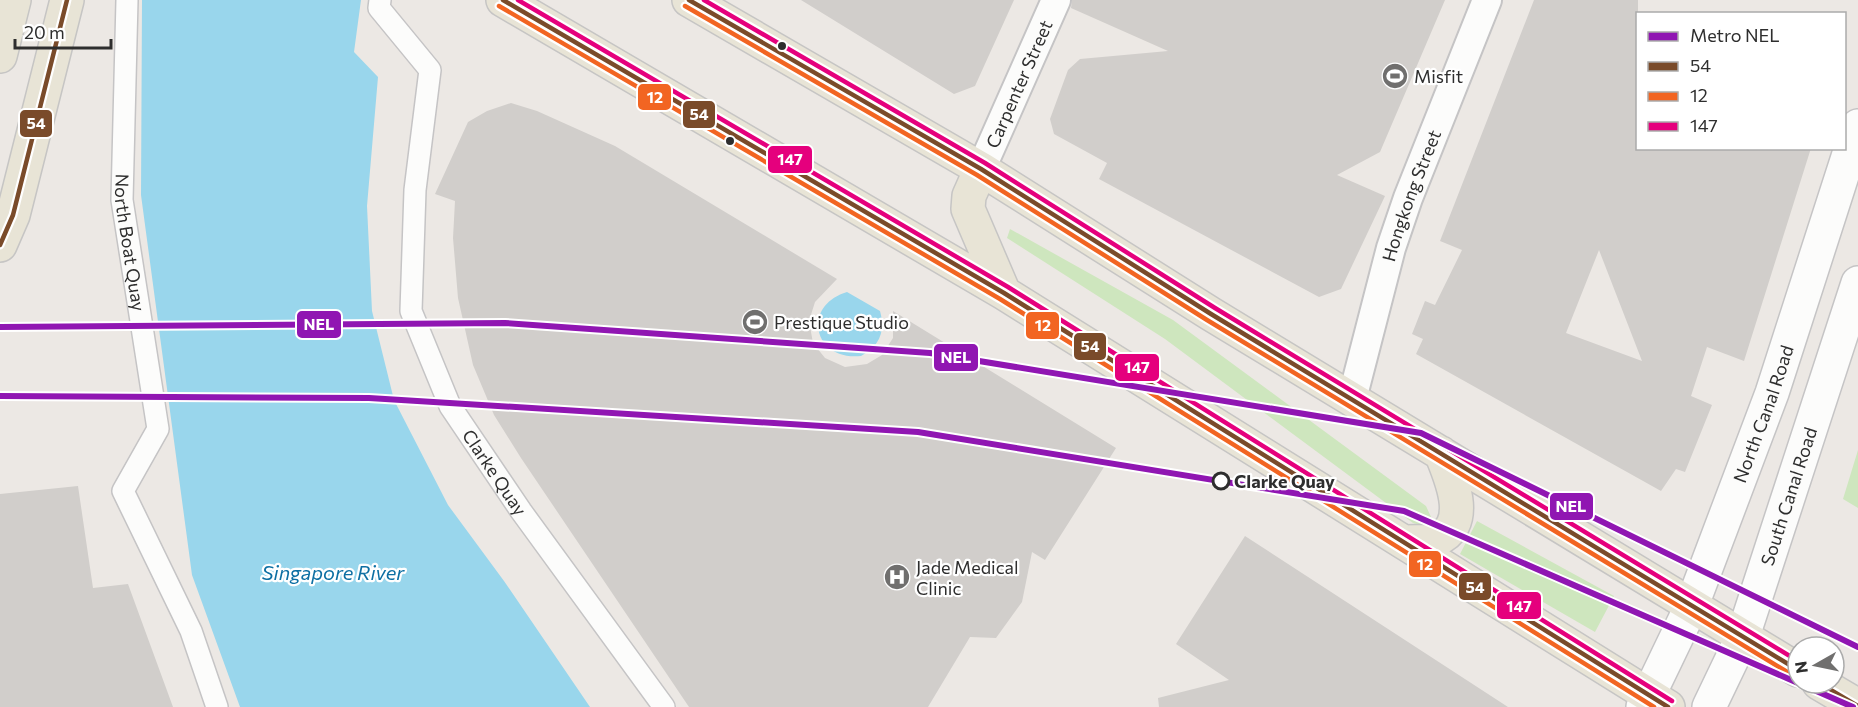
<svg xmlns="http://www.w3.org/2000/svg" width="1858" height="707" viewBox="0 0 1858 707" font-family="Commissioner,sans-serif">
<rect width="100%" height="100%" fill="#ece8e4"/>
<path fill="#cee6be" d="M 1010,229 L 1173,320 L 1426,506 L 1431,517 L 1424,526 L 1413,523 L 1165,339 L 1007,238 Z
M 1858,450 L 1858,508 L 1843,499 Z
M 1477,521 L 1614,596 L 1595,632 L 1460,554 Z"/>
<path fill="#99d6ec" d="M 142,0 L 361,0 L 354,52 L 378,77 L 367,206 L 372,311 L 394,400 L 448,505 L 504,581 L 590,707 L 240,707 L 192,575 L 141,195 Z
M 847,292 L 880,311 C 886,332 879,346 861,356 C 813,361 801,306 847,292 Z"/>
<path fill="#d1cecb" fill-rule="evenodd" d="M 801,0 L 1014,0 L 975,86 L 954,94 Z
M 1072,0 L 1445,0 L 1380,152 L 1337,175 L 1385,196 L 1341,289 L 1319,297 L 1099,179 L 1107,163 L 1054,134 L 1050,119 L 1068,70 L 1080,59 L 1168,51 L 1071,8 Z
M 1534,0 L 1638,0 L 1638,148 L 1811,148 L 1744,361 L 1707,347 L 1691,396 L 1712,405 L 1685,472 L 1676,469 L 1661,491 L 1416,354 L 1423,339 L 1412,334 L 1425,301 L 1435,305 L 1462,250 L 1440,241 ZM 1599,250 L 1642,361 L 1566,333 Z
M 511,103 L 537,111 L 615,146 L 837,279 L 815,302 L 809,321 L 813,343 L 825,358 L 845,367 L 867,364 L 882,355 L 893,338 L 893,311 L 1116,448 L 1045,560 L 1032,552 L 1022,602 L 996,638 L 970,637 L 928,707 L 689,707 L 521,458 L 494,415 L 473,365 L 458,298 L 453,238 L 455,201 L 435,194 L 468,122 L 487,111 Z
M 78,486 L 93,588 L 128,584 L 173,707 L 0,707 L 0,494 Z
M 1245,536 L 1508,707 L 1159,707 L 1158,698 L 1229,680 L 1176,644 Z"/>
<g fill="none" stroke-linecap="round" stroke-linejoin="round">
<g stroke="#c5c4c5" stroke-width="24">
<g id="pedestrian">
<path id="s1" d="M 127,0 L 122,200 L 158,429 L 123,491 L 191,631 L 217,707"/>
<path id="s2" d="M 380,0 L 379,8 L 430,70 L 415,190 L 411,311 L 450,406 L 521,511 L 664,707"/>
</g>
</g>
<g stroke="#c5c4c5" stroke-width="32">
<g id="minor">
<path id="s3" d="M 981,169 L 1056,0"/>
<path id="s4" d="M 1352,399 L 1391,248 L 1408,198 L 1487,0"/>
</g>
</g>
<g stroke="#c5c4c5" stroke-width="36">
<g id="tertiary">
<path id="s5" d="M 1692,605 L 1772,393 L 1858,126"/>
<path id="s6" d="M 1743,636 L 1858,283"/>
</g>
</g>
<g stroke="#c5c4c5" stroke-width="36">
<path id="secondary" d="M 1643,707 L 1692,605
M 1709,707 L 1743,636"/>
</g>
<g stroke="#c6c5c4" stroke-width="36">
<path id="primary" d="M 503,0 L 1004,293 L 1668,707
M 689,0 L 981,169 L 1211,314 L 1798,670
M 0,56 L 14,0
M 981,169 L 969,196 L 968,209 L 1004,293
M 0,245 L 13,215 L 67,0
M 1407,542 C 1416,541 1427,543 1435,540 C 1473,526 1451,478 1441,453
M 1819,683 L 1858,706"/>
</g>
<use href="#pedestrian" stroke="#fcfcfb" stroke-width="21"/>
<use href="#minor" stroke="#fcfcfb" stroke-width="28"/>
<use href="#tertiary" stroke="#fcfcfb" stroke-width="33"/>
<use href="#secondary" stroke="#fcfcfb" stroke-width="33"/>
<use href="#primary" stroke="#e8e4d6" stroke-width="33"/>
<g stroke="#fff" stroke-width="9">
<path id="bus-1" d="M 503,0 L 1004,293 L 1668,707
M 689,0 L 981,169 L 1211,314 L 1798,670
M 0,245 L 13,215 L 67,0
M 1819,683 L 1858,706"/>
</g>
<g stroke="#fff" stroke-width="9">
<path id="bus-2" d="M 499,6 L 1000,299 L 1654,707
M 685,6 L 977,175 L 1207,320 L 1794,676"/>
</g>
<g stroke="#fff" stroke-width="9">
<path id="bus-3" d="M 518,0 L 1008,287 L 1672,701
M 704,0 L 985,163 L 1215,308 L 1798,661"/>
</g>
<use href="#bus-1" stroke="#7a4b2a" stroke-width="4.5"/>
<use href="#bus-2" stroke="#f26522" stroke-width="4.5"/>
<use href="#bus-3" stroke="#e5007d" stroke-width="4.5"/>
<g stroke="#fff" stroke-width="10">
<path id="metro-1" d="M 0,327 L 505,323 L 930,353 L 1421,433 L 1858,647
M 0,396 L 369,398 L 918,432 L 1404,511 L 1798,683
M 1798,683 L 1853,707"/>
</g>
<use href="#metro-1" stroke="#9016b2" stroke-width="6"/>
</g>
<defs>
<g id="stadium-disc" transform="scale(1.35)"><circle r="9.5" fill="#706f6e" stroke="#fff"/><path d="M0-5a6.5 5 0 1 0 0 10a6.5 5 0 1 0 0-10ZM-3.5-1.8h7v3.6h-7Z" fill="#fff"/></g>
<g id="hospital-disc" transform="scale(1.35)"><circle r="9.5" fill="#706f6e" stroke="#fff"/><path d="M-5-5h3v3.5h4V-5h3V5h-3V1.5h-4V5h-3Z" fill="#fff"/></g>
</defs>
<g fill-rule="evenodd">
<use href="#stadium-disc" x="1395" y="76"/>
<use href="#stadium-disc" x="755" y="322"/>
<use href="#hospital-disc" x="897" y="577"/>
</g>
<g fill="#2e2e2e" stroke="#fff" stroke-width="2">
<circle cx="782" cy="46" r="5"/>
<circle cx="730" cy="141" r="5"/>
</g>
<circle fill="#fff" stroke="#2e2e2e" stroke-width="3" cx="1221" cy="481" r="8"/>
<g text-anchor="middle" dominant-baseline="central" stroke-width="4.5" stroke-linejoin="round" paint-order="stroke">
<g font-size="18" fill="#2e2e2e" stroke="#fff" text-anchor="start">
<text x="1414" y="76">Misfit</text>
<text x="774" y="322">Prestique Studio</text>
<text x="916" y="567">Jade Medical<tspan x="916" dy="21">Clinic</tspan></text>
</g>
<g font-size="18" fill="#2e2e2e" stroke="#fff">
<text stroke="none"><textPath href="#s3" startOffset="93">Carpenter Street</textPath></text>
<text stroke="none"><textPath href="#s4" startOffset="212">Hongkong Street</textPath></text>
<text stroke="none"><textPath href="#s1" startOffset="243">North Boat Quay</textPath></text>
<text stroke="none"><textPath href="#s5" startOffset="204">North Canal Road</textPath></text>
<text stroke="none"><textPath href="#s2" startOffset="513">Clarke Quay</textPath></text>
<text stroke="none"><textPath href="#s6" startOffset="147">South Canal Road</textPath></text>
</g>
<g font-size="18" font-weight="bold" fill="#2e2e2e" stroke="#fff" text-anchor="start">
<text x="1234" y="481">Clarke Quay</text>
</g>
<g font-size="20" font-style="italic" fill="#0d6fa3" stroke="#fff">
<text x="333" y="572">Singapore River</text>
</g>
</g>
<g stroke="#fff" stroke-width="2">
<rect x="637" y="83" width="35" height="28" rx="6" fill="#f26522"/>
<rect x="682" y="100" width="34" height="29" rx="6" fill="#7a4b2a"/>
<rect x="19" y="109" width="34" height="29" rx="6" fill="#7a4b2a"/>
<rect x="767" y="145" width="46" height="29" rx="6" fill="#e5007d"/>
<rect x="296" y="310" width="46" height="29" rx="6" fill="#9016b2"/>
<rect x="1025" y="311" width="35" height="29" rx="6" fill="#f26522"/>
<rect x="1073" y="332" width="34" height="29" rx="6" fill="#7a4b2a"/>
<rect x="933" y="343" width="46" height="29" rx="6" fill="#9016b2"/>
<rect x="1114" y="353" width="46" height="29" rx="6" fill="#e5007d"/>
<rect x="1549" y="492" width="45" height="29" rx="6" fill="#9016b2"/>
<rect x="1408" y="550" width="34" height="28" rx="6" fill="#f26522"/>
<rect x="1458" y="572" width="34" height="29" rx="6" fill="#7a4b2a"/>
<rect x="1496" y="591" width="46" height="29" rx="6" fill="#e5007d"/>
</g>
<g font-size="16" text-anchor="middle" font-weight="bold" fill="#fff">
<text x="655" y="103">12</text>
<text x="699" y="120">54</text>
<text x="36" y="129">54</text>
<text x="790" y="165">147</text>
<text x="319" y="330">NEL</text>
<text x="1043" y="331">12</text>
<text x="1090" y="352">54</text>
<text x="956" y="363">NEL</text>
<text x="1137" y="373">147</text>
<text x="1571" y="512">NEL</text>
<text x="1425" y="570">12</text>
<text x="1475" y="593">54</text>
<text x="1519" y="612">147</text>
</g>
<rect x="1636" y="12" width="210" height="138" fill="#ffffff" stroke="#ababab" stroke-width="1.5"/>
<rect x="1648" y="32" width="30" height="9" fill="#9016b2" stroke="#ababab" stroke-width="1.5"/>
<text x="1690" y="42" font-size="18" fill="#2e2e2e">Metro NEL</text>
<rect x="1648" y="62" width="30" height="9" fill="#7a4b2a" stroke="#ababab" stroke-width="1.5"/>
<text x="1690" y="72" font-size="18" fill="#2e2e2e">54</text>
<rect x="1648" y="92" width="30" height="9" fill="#f26522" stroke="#ababab" stroke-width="1.5"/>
<text x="1690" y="102" font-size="18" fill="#2e2e2e">12</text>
<rect x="1648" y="122" width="30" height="9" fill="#e5007d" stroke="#ababab" stroke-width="1.5"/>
<text x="1690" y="132" font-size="18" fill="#2e2e2e">147</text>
<g transform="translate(1816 665) rotate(261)"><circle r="28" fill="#ffffff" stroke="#ababab" stroke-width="1.5"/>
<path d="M0-4.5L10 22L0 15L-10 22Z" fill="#706f6e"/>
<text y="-9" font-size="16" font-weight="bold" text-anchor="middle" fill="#2e2e2e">N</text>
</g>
<path d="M15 39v9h96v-9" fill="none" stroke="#2e2e2e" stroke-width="3"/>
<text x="24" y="39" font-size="18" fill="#2e2e2e" stroke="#ffffff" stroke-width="4.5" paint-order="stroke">20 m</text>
</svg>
